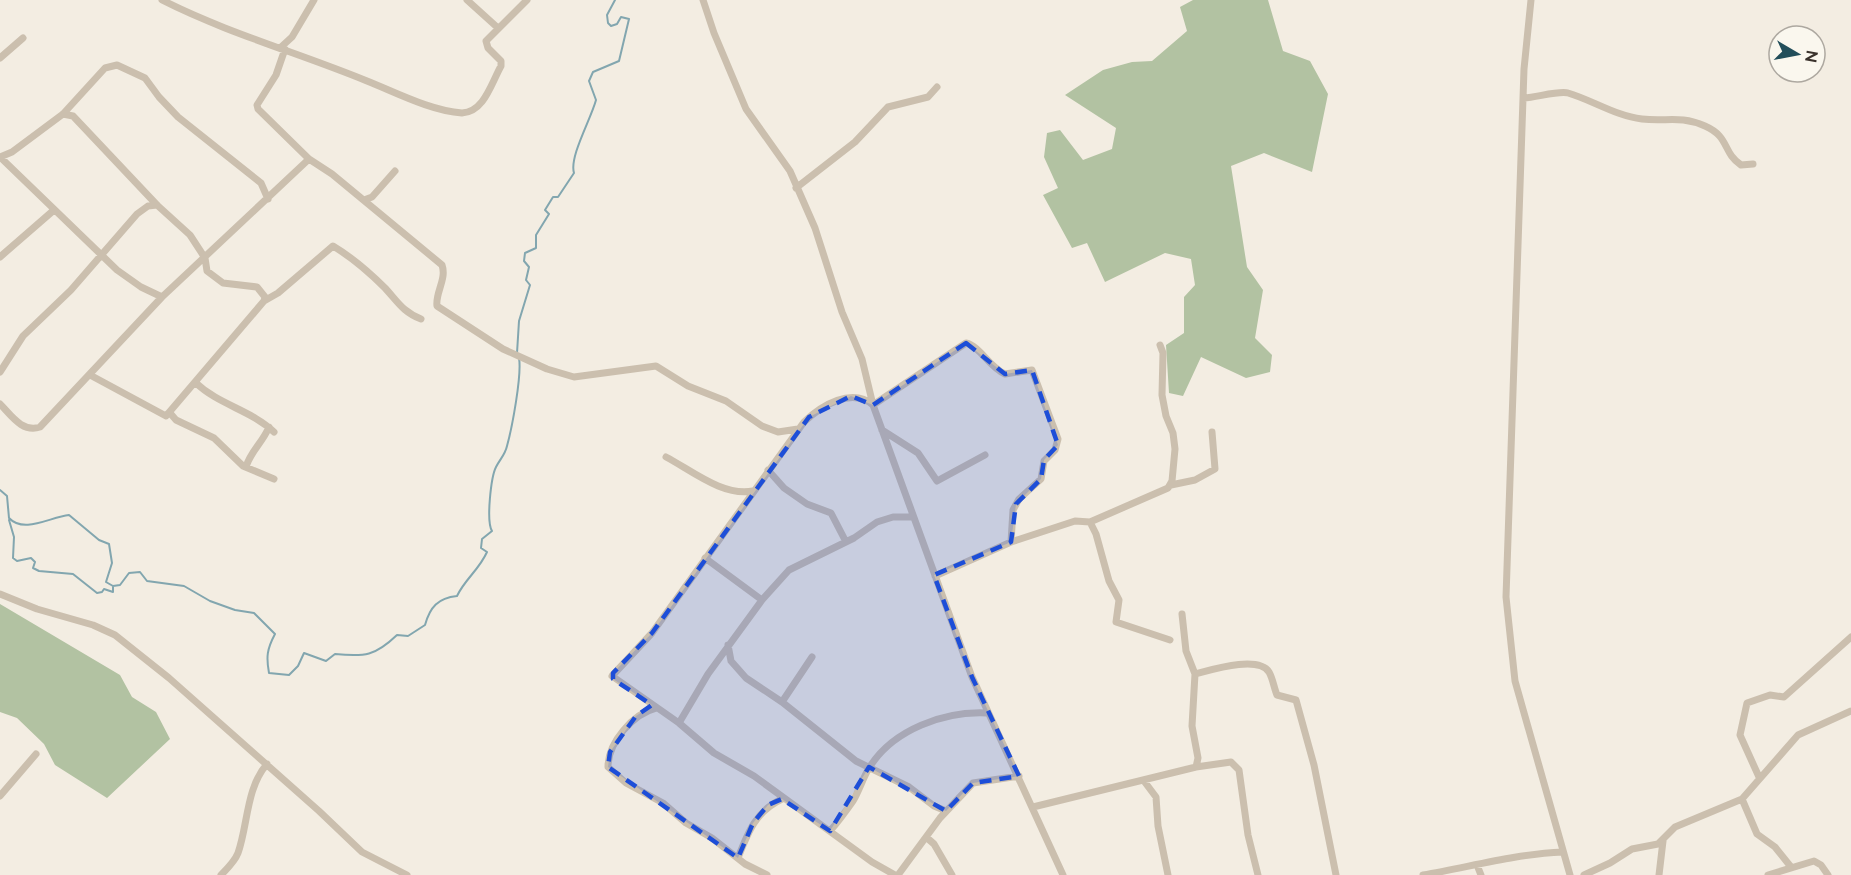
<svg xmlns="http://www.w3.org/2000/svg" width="1851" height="875" viewBox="0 0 1851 875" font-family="Raleway,sans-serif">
<rect width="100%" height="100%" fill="#f3ede2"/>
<path fill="#b2c2a2" d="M 1193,0 L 1268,0 L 1283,51 L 1310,61 L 1328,94 L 1312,172 L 1264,153 L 1231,166 L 1247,267 L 1263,290 L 1255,338 L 1272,355 L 1270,372 L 1246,378 L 1201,357 L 1183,396 L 1169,393 L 1166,345 L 1184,333 L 1184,297 L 1195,285 L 1191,259 L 1165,253 L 1105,282 L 1087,243 L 1072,248 L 1043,195 L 1058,188 L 1044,157 L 1047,133 L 1060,130 L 1083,160 L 1112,149 L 1116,128 L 1065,95 L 1103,70 L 1132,62 L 1152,61 L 1187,31 L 1180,7 Z
M 0,604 L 120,675 L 132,697 L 156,712 L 170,739 L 107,798 L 55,765 L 44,744 L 17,718 L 0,712 Z"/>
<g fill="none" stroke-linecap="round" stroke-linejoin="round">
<path stroke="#82a6af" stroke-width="2" d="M 517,353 L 519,321 L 530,285 L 526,280 L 529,267 L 524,261 L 525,253 L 536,248 L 536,235 L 549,214 L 545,210 L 553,197 L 558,197 L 574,173 C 569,157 591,119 596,100 L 589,81 L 593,72 L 619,61 L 629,19 L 621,17 L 617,24 L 611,26 L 608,23 L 607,15 L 615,0
M 0,490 L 7,496 L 9,518 C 24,534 50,517 69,515 L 99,540 L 109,544 L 112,563 L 106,582 L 113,586 L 120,585 L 129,573 L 140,572 L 147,581 L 184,586 L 210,601 L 235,610 L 254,613 L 275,634 C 267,649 266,657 269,673 L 289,675 L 298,666 L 304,653 L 326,661 L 335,654 C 365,657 375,656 397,635 L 408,636 L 425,625 C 430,607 438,598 457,596 C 465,579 479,570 487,552 L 481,548 L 482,539 L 492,531 C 486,521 491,477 496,467 C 500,459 505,455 507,446 C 512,428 522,375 519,358
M 9,520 L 14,537 L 13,558 L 17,561 L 31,558 L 35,562 L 33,568 L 39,571 L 73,574 L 97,593 L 102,592 L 104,589 L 113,592 L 113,586"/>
<path stroke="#cbbfae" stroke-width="7" d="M 162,0 C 227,33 299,53 367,81 C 395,92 431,111 462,113 C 484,112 491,84 501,66 L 501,61 L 488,48 L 486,41 L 527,0
M 467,0 L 498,28
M 703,0 L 714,33 L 746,109 L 790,171 L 815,228 L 842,312 L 862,359 L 873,405 L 972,677 L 1063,875
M 1531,0 L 1524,69 L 1506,597 L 1515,681 L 1570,875
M 280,48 L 292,37 L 314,0
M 285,49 L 276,75 L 257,105 L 258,109 L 309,159
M 0,58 L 23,38
M 1523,98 C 1534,98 1560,90 1568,93 C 1592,100 1616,116 1642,119 C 1667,122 1679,115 1705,126 C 1730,137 1722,152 1741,165 L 1753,164
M 63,114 L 73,116 L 157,205 L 190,235 L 205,258 L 207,271 L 223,283 L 257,287 L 265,297 L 264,301 L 166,416 L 90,375
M 0,157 L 12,152 L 63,114 L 105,68 L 117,65 L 145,78 L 159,97 L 178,117 L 261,183 L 268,199
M 0,157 L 117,270 L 141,287 L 162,297
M 796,188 L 855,142 L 888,107 L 928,97 L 937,87
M 364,200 L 372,197 L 395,171
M 0,257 L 54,210
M 264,301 L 278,293 L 333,246 C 353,258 369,272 385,288 C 398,302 403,312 421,319
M 0,372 L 23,336 L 71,290 L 137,214 L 148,206 L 157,205
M 196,383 C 219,405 251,410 274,432
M 0,404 C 11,415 22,433 40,427 L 162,297 L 309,159 L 332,174 L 442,265 C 447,279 435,293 437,306 L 503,349 L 547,369 L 574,377 L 656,366 L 688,386 L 726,401 L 762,426 L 778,432 L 798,429
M 170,413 L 176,420 L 214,438 L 243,466 L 274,479
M 882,430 L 918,453 L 937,481 L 985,455
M 666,457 C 691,470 723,497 753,491
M 246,467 C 250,452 263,442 269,427
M 768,470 L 784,488 L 807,504 L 831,513 L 845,540
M 1171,485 L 1195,480 L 1215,469 L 1212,432
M 1090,522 L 1096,534 L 1109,581 L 1119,600 L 1116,622 L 1170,640
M 705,558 L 762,600
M 935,576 L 1011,542 L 1075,521 L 1090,522 L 1168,488 L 1172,481 L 1175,449 L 1173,433 L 1166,416 L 1162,395 L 1163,353 L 1160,345
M 0,594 L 37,609 L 93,625 L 115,635 L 169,678 L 319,811 L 362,852 L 407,875
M 1182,614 L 1186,651 L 1195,674 L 1192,726 L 1198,758 L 1196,767
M 728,645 L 731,661 L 746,678 L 782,702 L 856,761 L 909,787 L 934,806 L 946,811
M 1195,674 C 1211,670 1258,655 1269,672 C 1273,679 1274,688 1277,695 L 1296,700 L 1314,765 L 1336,875
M 782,702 L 812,657
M 656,708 C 633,714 608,742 608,767 L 626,783 L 663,803 L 686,823 L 712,838 L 745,864 L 767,875
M 679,723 L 708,674 L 762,600 L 789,570 L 854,538 L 877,522 L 893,517 L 912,517
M 1759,777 L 1740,735 L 1747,703 L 1770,695 L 1784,697 L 1851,637
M 1144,781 L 1156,797 L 1158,826 L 1168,875
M 0,796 L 36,754
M 1742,799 L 1757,834 L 1775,847 L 1791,867
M 1033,807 L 1196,767 L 1231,762 L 1239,770 L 1248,835 L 1258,875
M 830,831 C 838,822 846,811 853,801 C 859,791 863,778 869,768 C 893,729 945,711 987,713
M 926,837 L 934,844 L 952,875
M 738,858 C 748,832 756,811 782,799
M 1477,865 L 1481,875
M 221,875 C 227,869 235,861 238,853 C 248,825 246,788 267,764
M 895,875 L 872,862 L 754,776 L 714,753 L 679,723 L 612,676 L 652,633 L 804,422 C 822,405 852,387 873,405 L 966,343 C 980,346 989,367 1005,374 L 1032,370 L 1058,439 L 1055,450 L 1044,461 L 1041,479 L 1019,499 L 1013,510 L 1011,542
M 898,875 L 940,818 L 973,783 L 1019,776
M 1423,875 C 1470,867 1515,854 1563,852
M 1584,875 L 1610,863 L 1632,849 L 1658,844 L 1675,827 L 1742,799 L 1798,735 L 1851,711
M 1659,875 L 1663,841
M 1768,875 L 1814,861 L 1821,865 L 1828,875"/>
</g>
<path fill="#1d4ed8" fill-opacity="0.2" stroke="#1d4ed8" stroke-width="4.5" stroke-dasharray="12 8" stroke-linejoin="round" d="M 966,343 L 1005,374 L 1032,370 L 1058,445 L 1044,460 L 1041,479 L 1016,504 L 1011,542 L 934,575 L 972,677 L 1019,776 L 973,783 L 946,811 L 869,767 L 830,831 L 782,799 L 768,805 L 753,823 L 738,858 L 608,767 L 610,752 L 636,716 L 652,705 L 613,679 L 613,673 L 652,633 L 809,417 L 851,396 L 873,405 Z"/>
<g transform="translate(1797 54) rotate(100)"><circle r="28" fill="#faf7ee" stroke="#ada8a0" stroke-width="1.5"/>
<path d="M0-4.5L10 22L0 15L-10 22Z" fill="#224e5a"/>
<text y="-9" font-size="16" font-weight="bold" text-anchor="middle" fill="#3a322c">N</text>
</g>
</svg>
